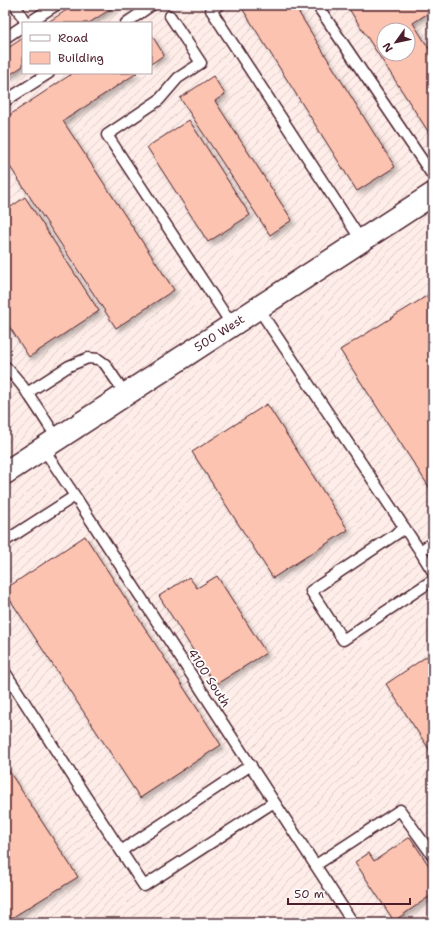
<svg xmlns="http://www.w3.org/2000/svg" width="438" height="928" viewBox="0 0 438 928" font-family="'Shantell Sans',sans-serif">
<defs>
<pattern id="industrial-furrows" width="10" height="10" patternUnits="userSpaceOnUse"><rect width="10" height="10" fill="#feede8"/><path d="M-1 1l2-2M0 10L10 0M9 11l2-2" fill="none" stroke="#dbcbc7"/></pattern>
<filter id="shadow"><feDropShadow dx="3.5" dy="3.5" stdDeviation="2" flood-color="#0004"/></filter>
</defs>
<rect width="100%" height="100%" fill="#fff"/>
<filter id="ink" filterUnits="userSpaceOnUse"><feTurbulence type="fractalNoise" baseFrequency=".025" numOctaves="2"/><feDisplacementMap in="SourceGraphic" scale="8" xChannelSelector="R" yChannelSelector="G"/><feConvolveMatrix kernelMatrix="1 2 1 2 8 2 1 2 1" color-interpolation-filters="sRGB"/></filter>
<g filter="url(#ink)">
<path fill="url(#industrial-furrows)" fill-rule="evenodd" d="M 5,5 L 433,5 L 433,923 L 5,923 ZM 23,23 L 151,23 L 151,73 L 23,73 ZM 384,30 L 408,30 L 408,54 L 384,54 Z"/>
<path fill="#fcc3b1" stroke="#4a1f2b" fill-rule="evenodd" filter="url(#shadow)" d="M 74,5 L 117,5 L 89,23 L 47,23 Z
M 240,5 L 294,5 L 395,167 L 357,191 Z
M 356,5 L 433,5 L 433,10 L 413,23 L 433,55 L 433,139 L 349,9 ZM 384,30 L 408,30 L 408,54 L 384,54 Z
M 151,34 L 164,55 L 151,64 Z
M 23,38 L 23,66 L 5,78 L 5,50 Z
M 73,73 L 137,73 L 63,121 L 174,290 L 116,328 L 5,159 L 5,118 Z
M 213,76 L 225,94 L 215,101 L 292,220 L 270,235 L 180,98 Z
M 189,120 L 250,215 L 208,242 L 147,147 Z
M 25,197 L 99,311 L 29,357 L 5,320 L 5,211 Z
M 433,292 L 433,493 L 340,350 Z
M 267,404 L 348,530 L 273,578 L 192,452 Z
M 85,536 L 221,745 L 140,798 L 5,592 L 5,589 Z
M 217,576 L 266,653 L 215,685 L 159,596 L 189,577 L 197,588 Z
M 433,652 L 433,755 L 386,684 Z
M 5,765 L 78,877 L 5,922 Z
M 410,837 L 433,872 L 433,894 L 394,921 L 355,862 L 369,853 L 374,861 Z"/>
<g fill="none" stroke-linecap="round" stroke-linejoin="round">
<g stroke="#4a1f2b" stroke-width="13">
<path id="service" d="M 15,5 L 26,23
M 219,5 L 211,10 L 361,240
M 317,5 L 433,176
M 170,16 L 201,63 L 178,78 L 159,100 L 107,135 L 232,325
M 28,23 L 56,5
M 126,23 L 152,5
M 5,38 L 23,26
M 5,101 L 49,73
M 258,308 L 420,551 L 433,542
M 5,366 C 26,387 41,414 57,438
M 27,393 L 69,366 L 88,358 L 98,359 L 105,364 L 126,395
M 43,448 L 75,496 L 353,923
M 405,528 L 311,591 L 343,640 L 433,580
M 5,541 L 75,496
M 420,551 L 433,572
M 5,672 L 121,851 L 251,765
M 121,851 L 144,886 L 274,802
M 316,865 L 400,810 L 433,856"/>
</g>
<g stroke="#4a1f2b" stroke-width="25">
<g id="secondary">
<path id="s1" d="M 5,473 L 433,194"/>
</g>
</g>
<use href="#service" stroke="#fff" stroke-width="10"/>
<use href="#secondary" stroke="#fff" stroke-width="22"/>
</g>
</g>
<g text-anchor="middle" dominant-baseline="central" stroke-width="3.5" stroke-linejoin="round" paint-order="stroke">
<g font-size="12" fill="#4a1f2b" stroke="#fff">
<text stroke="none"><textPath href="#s1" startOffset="256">500 West</textPath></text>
<text transform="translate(209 678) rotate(57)">4100 South</text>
</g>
</g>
<rect width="438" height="928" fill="none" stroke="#fff" stroke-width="20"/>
<rect x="10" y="10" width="418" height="908" fill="none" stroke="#4a1f2b" stroke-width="1.5" filter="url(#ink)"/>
<rect x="22" y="22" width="130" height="52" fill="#ffffff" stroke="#b7a5aa"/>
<rect x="30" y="35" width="20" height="6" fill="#ffffff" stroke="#b7a5aa"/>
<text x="58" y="42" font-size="12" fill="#4a1f2b">Road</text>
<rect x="30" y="52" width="20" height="12" fill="#fcc3b1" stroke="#b7a5aa"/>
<text x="58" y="62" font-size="12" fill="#4a1f2b">Building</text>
<g transform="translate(396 42) rotate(237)"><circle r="19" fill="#ffffff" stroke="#b7a5aa"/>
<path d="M0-3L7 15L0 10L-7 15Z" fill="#4a1f2b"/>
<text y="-6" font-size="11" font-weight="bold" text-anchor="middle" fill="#4a1f2b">N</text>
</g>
<path d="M288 898v6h122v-6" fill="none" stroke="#4a1f2b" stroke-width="2"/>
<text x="294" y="898" font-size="12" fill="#4a1f2b" stroke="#ffffff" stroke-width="3" paint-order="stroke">50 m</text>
</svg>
